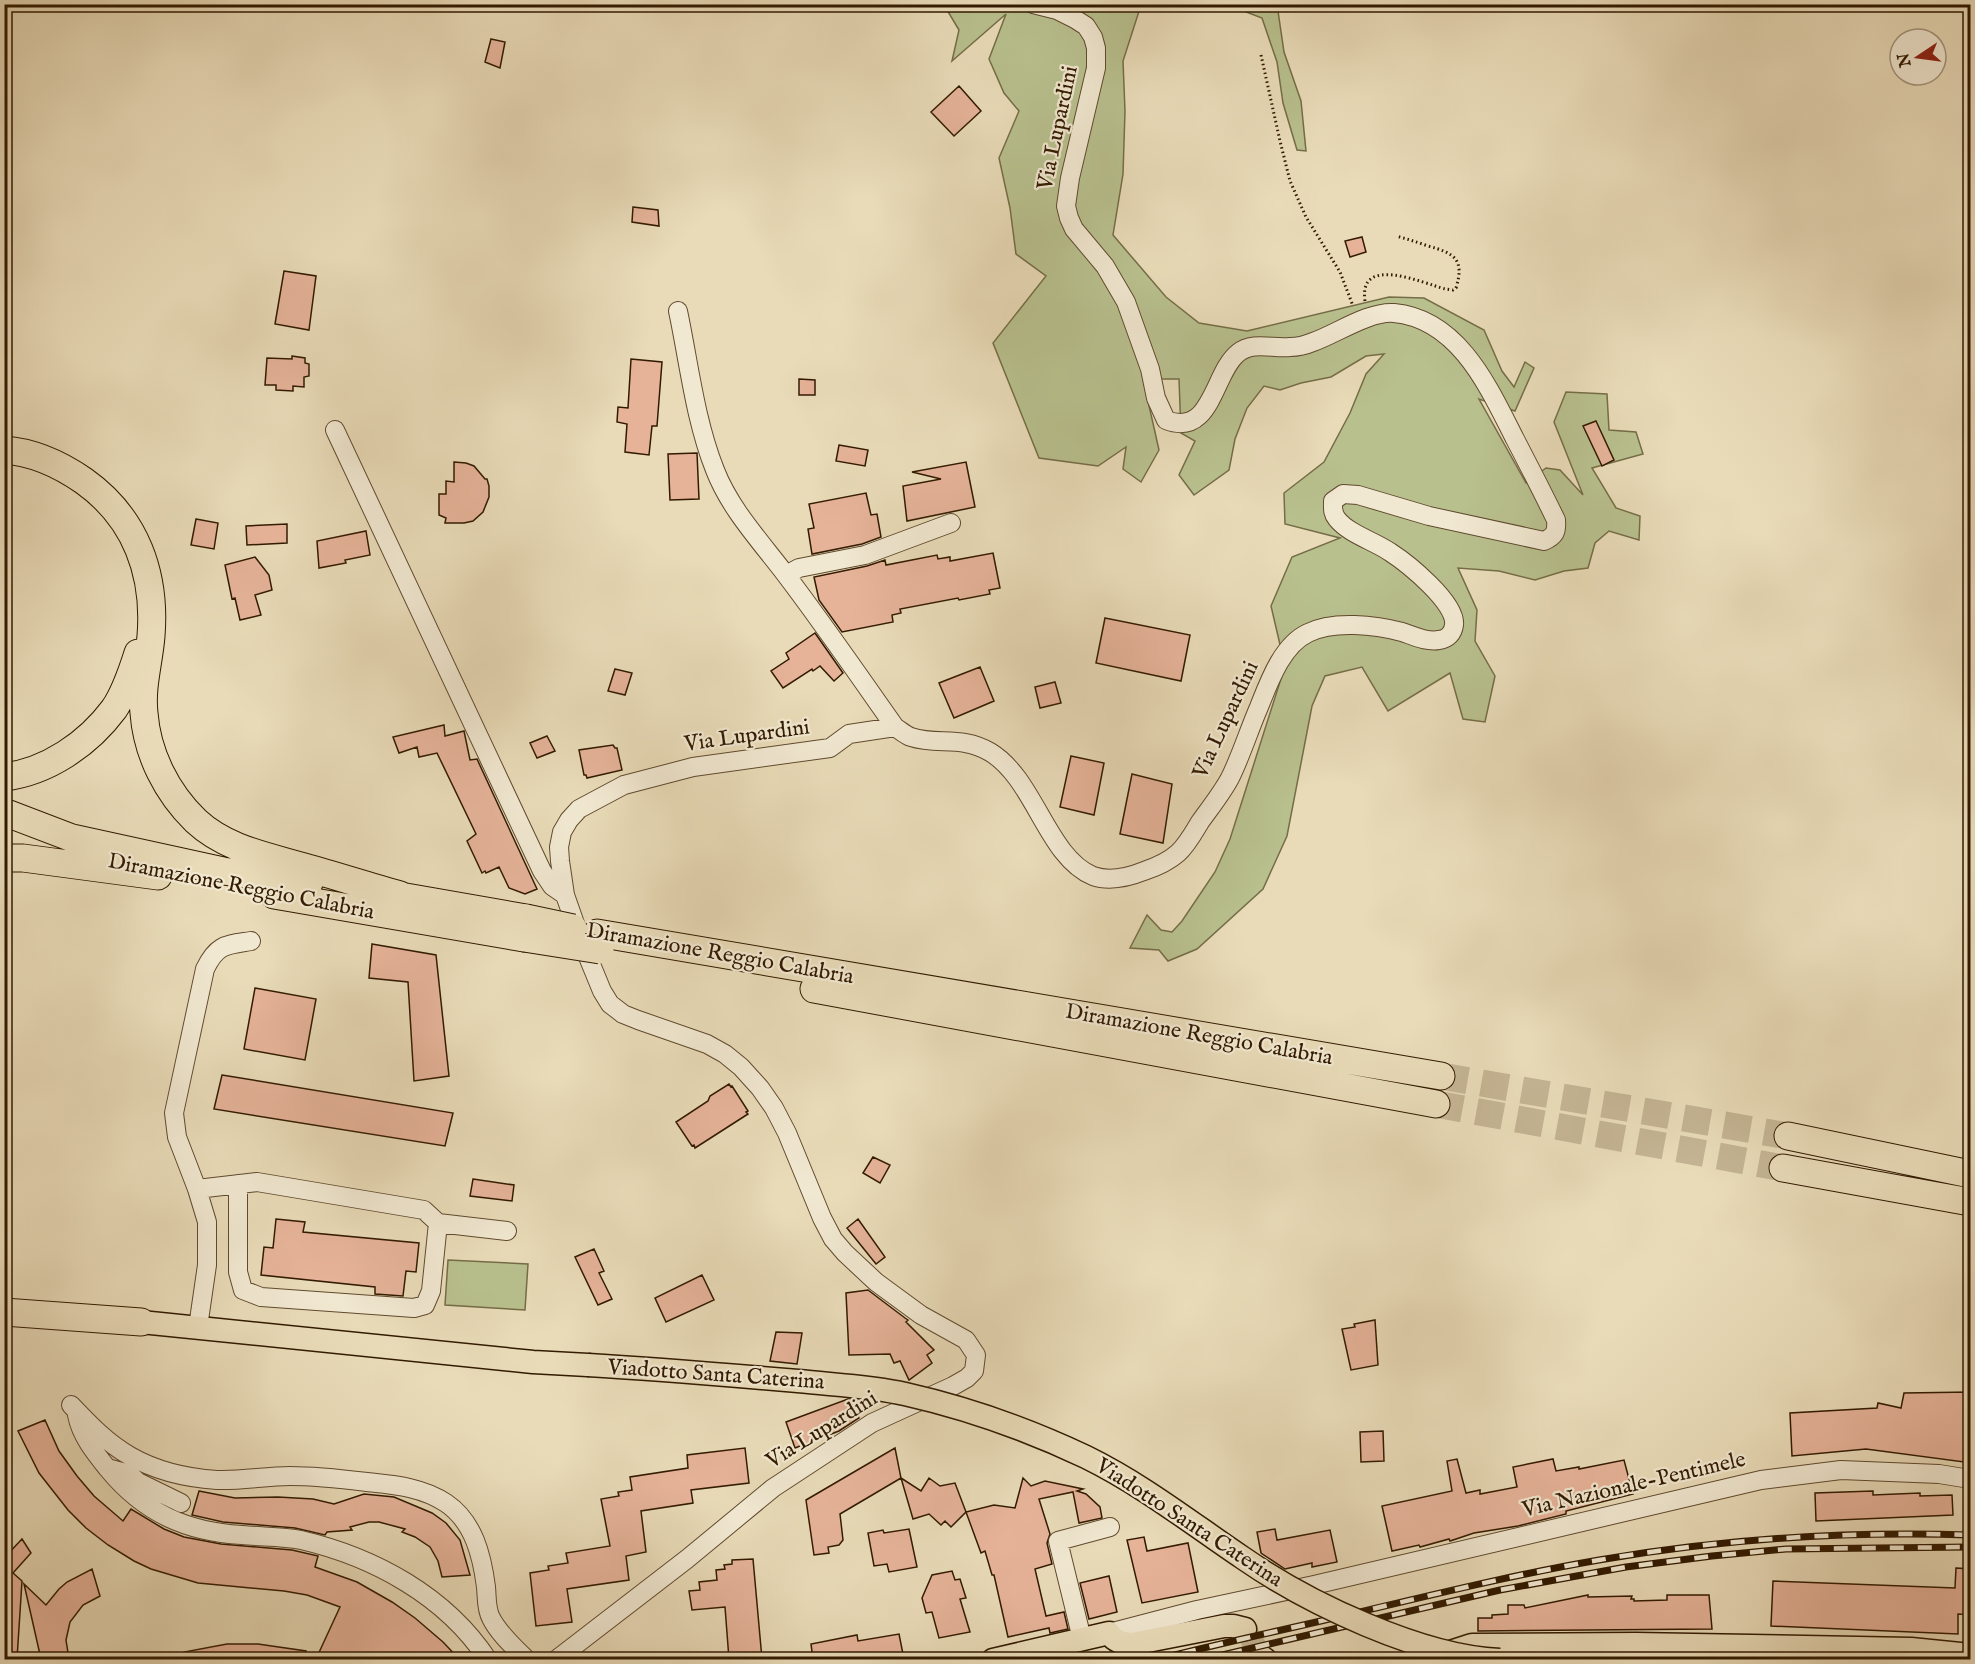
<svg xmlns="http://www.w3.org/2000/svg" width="1975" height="1664" viewBox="0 0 1975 1664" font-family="'IM FELL English',serif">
<rect width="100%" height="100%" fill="#e9dbb8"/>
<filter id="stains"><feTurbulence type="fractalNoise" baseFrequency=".00333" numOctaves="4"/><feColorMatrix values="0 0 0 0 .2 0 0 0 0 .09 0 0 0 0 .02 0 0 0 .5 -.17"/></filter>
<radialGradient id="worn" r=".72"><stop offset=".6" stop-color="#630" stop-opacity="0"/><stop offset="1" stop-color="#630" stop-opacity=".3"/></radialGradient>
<path fill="#b8c08e" stroke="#756d47" stroke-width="1.5" d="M 944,5 L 1141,5 L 1123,61 L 1125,111 L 1123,174 L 1113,235 L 1166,297 L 1199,323 L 1247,331 L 1389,297 L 1424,298 L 1484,330 L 1502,371 L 1514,387 L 1525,362 L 1534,368 L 1515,411 L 1479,399 L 1526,483 L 1546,468 L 1560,470 L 1583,495 L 1554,422 L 1566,392 L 1607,394 L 1609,430 L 1636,432 L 1643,454 L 1592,468 L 1616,508 L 1640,516 L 1639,540 L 1609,531 L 1595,543 L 1588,568 L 1564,571 L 1535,580 L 1499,571 L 1458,568 L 1477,610 L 1475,641 L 1495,676 L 1485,722 L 1463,719 L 1450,673 L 1388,711 L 1362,667 L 1325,676 L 1312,706 L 1287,836 L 1263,889 L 1197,949 L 1168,961 L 1159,950 L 1130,948 L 1147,915 L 1161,930 L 1172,932 L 1182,921 L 1215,872 L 1230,839 L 1285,666 L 1271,606 L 1292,557 L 1340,538 L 1285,524 L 1284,493 L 1324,462 L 1350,413 L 1366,374 L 1384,354 L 1366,356 L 1331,377 L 1301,383 L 1280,390 L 1264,386 L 1247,408 L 1235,439 L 1229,470 L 1194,495 L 1179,475 L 1195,441 L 1181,433 L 1179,379 L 1143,379 L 1159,450 L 1141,482 L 1123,469 L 1126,447 L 1098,466 L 1039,458 L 993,343 L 1046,276 L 1016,254 L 1010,208 L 999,158 L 1019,111 L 1004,93 L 989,59 L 1006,14 L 952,61 L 959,30 Z
M 1232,5 L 1279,5 L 1278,11 L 1284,52 L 1301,101 L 1306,151 L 1297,150 L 1283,103 L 1277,62 L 1262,18 L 1233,7 Z
M 448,1260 L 528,1264 L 525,1310 L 445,1305 Z"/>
<path fill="#e6b399" stroke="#321a00" stroke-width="1.5" d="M 491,39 L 505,42 L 500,68 L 485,62 Z
M 959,86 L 981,111 L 954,136 L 931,112 Z
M 633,207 L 658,210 L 659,226 L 632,222 Z
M 1362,237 L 1366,252 L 1350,257 L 1345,241 Z
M 284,271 L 316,276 L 309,330 L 275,324 Z
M 292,356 L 305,358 L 305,363 L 309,364 L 309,376 L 304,377 L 304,387 L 293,386 L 293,391 L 276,390 L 276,385 L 265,385 L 267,358 L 292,359 Z
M 631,359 L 662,362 L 657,426 L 652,426 L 649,455 L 625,452 L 627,424 L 617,422 L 618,407 L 628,408 Z
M 799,379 L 815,380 L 815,395 L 799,395 Z
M 1596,421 L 1614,460 L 1602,466 L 1583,426 Z
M 839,445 L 868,450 L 865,466 L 836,461 Z
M 697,453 L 699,499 L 670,500 L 668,454 Z
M 454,462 L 466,463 L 474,466 L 485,479 L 487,479 L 489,486 L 489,497 L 483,512 L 473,521 L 464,523 L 445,523 L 446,518 L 439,515 L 439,494 L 446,494 L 446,481 L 454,482 Z
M 966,462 L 975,507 L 907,521 L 903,486 L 941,479 L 912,472 Z
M 866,493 L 871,515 L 877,514 L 881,537 L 862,544 L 812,554 L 808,529 L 814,528 L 809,504 Z
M 196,519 L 218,523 L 214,549 L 191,545 Z
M 287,524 L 287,543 L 247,545 L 246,526 Z
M 366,531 L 370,555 L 345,560 L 346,563 L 319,568 L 317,541 Z
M 993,553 L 1000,588 L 989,590 L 990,594 L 959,600 L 958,598 L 900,609 L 901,613 L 892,615 L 893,622 L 842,632 L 819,600 L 814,577 L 867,566 L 885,560 L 886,565 L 937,555 L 938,559 L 950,557 L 950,561 Z
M 255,557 L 269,575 L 272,590 L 255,595 L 261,615 L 240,620 L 235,598 L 232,599 L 225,565 Z
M 1105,618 L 1190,635 L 1181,681 L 1096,663 Z
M 815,633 L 843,673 L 834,681 L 820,666 L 813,671 L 812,669 L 783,688 L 771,671 L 789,659 L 786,653 Z
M 980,667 L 994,701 L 954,718 L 939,683 Z
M 615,669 L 632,673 L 625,695 L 608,691 Z
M 1055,682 L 1061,703 L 1040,708 L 1035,687 Z
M 444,725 L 445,736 L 464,731 L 470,760 L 477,759 L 537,889 L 525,894 L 509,888 L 499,867 L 486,873 L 485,871 L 482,873 L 467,841 L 476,834 L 437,753 L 419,757 L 417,747 L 399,753 L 393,737 Z
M 547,736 L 555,751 L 537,758 L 530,743 Z
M 613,745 L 615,748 L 617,748 L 622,770 L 587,778 L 586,775 L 584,775 L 579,750 Z
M 1071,756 L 1104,763 L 1094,815 L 1060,807 Z
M 1132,774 L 1172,784 L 1163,843 L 1120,834 Z
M 372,944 L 436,955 L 449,1076 L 414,1081 L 408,982 L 369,978 Z
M 255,988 L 316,999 L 305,1060 L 244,1049 Z
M 222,1075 L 453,1113 L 445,1146 L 214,1109 Z
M 729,1084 L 731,1087 L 732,1086 L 748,1111 L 746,1112 L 748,1114 L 695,1148 L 694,1145 L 692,1146 L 676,1122 L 708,1101 L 710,1096 Z
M 873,1157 L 890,1165 L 880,1183 L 863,1173 Z
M 473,1179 L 514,1185 L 512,1201 L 470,1196 Z
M 276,1219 L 305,1222 L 303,1232 L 419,1243 L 416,1272 L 406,1271 L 403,1296 L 375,1294 L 375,1287 L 261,1275 L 264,1247 L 273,1248 Z
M 858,1219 L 885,1257 L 876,1264 L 847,1228 Z
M 594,1249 L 604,1271 L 599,1273 L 612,1299 L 598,1305 L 575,1257 Z
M 702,1275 L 714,1300 L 666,1322 L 655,1298 Z
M 868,1290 L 905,1318 L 908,1320 L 906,1322 L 934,1350 L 927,1355 L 932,1363 L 909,1380 L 900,1361 L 894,1363 L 890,1354 L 849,1355 L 846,1293 Z
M 1375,1320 L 1378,1365 L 1351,1370 L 1342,1329 L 1355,1327 L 1354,1324 Z
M 776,1332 L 802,1333 L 797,1364 L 770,1361 Z
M 1971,1392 L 1971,1417 L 1964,1462 L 1866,1449 L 1792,1456 L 1790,1413 L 1877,1408 L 1878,1403 L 1901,1408 L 1904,1393 Z
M 848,1399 L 851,1399 L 859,1418 L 839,1431 L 795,1448 L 786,1422 Z
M 45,1420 L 59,1451 L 77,1476 L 94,1496 L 123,1521 L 131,1509 L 164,1529 L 184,1537 L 221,1544 L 292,1550 L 318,1556 L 315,1567 L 357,1582 L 392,1602 L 415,1618 L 443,1642 L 459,1659 L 316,1659 L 340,1607 L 307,1595 L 284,1591 L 198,1583 L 151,1569 L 134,1561 L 108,1545 L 86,1528 L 68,1510 L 39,1473 L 18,1431 Z
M 1383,1431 L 1384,1461 L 1361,1462 L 1360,1432 Z
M 745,1448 L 749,1483 L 691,1490 L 693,1503 L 641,1511 L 646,1552 L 626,1556 L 629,1580 L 567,1589 L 572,1622 L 536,1626 L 530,1573 L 549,1570 L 548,1566 L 568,1563 L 566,1553 L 610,1546 L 601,1499 L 619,1496 L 618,1492 L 632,1490 L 630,1477 L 688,1468 L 687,1455 Z
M 895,1448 L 901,1478 L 840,1514 L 843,1540 L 839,1545 L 828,1547 L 829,1553 L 814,1555 L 806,1500 Z
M 1457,1459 L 1466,1493 L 1480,1490 L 1480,1494 L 1517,1487 L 1513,1467 L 1553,1459 L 1556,1471 L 1579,1467 L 1579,1469 L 1624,1460 L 1633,1494 L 1566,1511 L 1566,1514 L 1518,1526 L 1474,1533 L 1450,1541 L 1449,1539 L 1420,1547 L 1419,1545 L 1392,1551 L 1382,1506 L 1452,1491 L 1447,1461 Z
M 901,1478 L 921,1491 L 929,1478 L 940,1486 L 955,1483 L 966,1512 L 951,1527 L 945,1521 L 941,1525 L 929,1514 L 913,1519 Z
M 1023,1478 L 1031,1486 L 1045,1481 L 1083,1489 L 1077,1491 L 1086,1494 L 1100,1507 L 1102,1518 L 1079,1523 L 1073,1492 L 1039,1499 L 1050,1534 L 1047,1543 L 1052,1564 L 1035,1569 L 1046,1616 L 1064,1612 L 1068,1629 L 1050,1633 L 1049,1628 L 1008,1637 L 994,1575 L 992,1575 L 985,1551 L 981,1553 L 966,1512 L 994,1505 L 1015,1508 Z
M 199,1491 L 235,1498 L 278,1497 L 313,1499 L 334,1504 L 364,1494 L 394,1497 L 432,1513 L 446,1523 L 460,1540 L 470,1575 L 442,1577 L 438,1561 L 430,1547 L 415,1537 L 402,1532 L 405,1529 L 379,1522 L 369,1522 L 350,1527 L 352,1530 L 327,1532 L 325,1535 L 295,1528 L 223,1522 L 192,1515 Z
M 1873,1491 L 1873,1495 L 1920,1493 L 1920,1496 L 1952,1495 L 1953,1515 L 1816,1521 L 1815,1493 Z
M 909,1529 L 917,1567 L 889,1572 L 887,1564 L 874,1566 L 868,1533 L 883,1530 L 884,1533 Z
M 1275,1529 L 1277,1540 L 1330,1530 L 1337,1562 L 1312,1567 L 1312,1563 L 1285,1569 L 1261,1553 L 1257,1532 Z
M 1144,1537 L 1147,1551 L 1188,1543 L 1198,1592 L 1142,1603 L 1127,1540 Z
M 22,1539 L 31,1553 L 13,1573 L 22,1581 L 17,1659 L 4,1659 L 4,1558 Z
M 753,1559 L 762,1659 L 729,1659 L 725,1607 L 692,1610 L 689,1591 L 700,1590 L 699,1582 L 717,1580 L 716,1570 L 725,1569 L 724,1565 L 732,1564 L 732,1560 Z
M 1956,1568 L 1971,1569 L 1971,1615 L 1958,1614 L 1958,1634 L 1771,1626 L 1773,1581 L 1955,1588 Z
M 92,1569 L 100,1596 L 83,1605 L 70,1622 L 66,1640 L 69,1659 L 41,1659 L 24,1584 L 46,1605 L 59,1589 L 67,1582 Z
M 952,1571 L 955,1580 L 960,1579 L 966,1598 L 960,1599 L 970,1632 L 939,1638 L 932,1612 L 926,1613 L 922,1598 L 932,1575 Z
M 1109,1576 L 1117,1612 L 1089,1619 L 1080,1583 Z
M 1588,1595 L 1588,1597 L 1632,1596 L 1631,1599 L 1634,1599 L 1634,1601 L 1667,1600 L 1667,1595 L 1709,1595 L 1712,1629 L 1478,1631 L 1478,1618 L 1492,1618 L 1492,1615 L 1508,1614 L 1508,1605 L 1524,1605 L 1525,1608 Z
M 899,1634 L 904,1659 L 813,1659 L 811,1644 L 857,1635 L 858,1641 Z
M 227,1644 L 258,1644 L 306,1651 L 305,1659 L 184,1659 L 184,1652 Z"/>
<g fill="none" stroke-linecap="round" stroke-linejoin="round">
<path stroke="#c4b493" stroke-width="22" stroke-dasharray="22 11" stroke-linecap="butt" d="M 1245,1629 L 1262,1657"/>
<path stroke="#c4b493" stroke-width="27" stroke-dasharray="27 14" stroke-linecap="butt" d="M 1441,1076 L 1788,1136
M 1436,1104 L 1783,1168"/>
<g stroke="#604a2e" stroke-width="20">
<path id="minor" d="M 678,311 C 689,363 695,420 715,470 C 730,509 761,542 786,575 C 824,625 859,676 895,727
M 335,430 L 542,871 L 552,886 L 565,895
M 786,575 L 799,568 L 865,555 L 951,523
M 238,1184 L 238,1272 L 243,1290 L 261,1297 L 414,1308 L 425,1305 L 431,1291 L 438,1223
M 197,1189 L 257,1182 L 424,1210 L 438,1223 L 507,1231
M 198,1327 L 207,1265 L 207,1222 L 197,1189 L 177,1137 L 174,1113 L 205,969 C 217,944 226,945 251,941
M 71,1405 C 89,1424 107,1443 130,1456 C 156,1471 187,1478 217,1480 C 241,1481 266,1476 290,1476 C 316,1476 342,1479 367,1482 C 395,1485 422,1487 446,1503 C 474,1522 482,1556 486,1587 C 487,1597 486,1609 491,1618 C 499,1634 515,1648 527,1660
M 77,1415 C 81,1436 95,1453 108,1469 C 144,1513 187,1532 242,1535 C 262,1537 282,1536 301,1540 C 374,1557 446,1596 488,1660
M 107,1468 L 129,1474 L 138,1482 L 181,1503
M 1109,1633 L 1197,1610 L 1314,1585 L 1761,1480 L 1841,1470 L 1939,1474 L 1970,1479
M 1082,1639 L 1058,1541 L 1110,1527
M 556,1660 L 687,1559 L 773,1488 L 872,1423 L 953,1386 L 967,1378 L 974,1371 L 976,1355 L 966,1340 L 921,1315 L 876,1282 L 845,1253 L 833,1239 L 822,1218 L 787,1133 L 774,1108 L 760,1088 L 741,1067 L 725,1054 L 707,1044 L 638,1020 L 623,1014 L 610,1004 L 602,991 L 579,935 L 565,895 L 560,861 L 559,847 L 562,832 L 569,820 L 579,809 L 624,785 L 693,767 L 830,748 L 849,734 L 895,727 C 900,730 905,735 911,737 C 938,746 961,735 990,752 C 1035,779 1047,857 1093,876 C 1110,882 1129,877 1144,871 C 1156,867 1169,861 1178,853 C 1187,845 1194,832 1200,822 C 1210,808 1222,793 1230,778 C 1241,756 1249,730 1259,707 C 1269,682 1282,645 1308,633 C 1333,620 1376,625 1402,632 C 1414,636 1426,642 1439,640 C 1448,639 1453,633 1454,625 C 1457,603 1407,563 1390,552 C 1374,541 1349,534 1337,519 C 1332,513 1333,508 1333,501 L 1343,494 L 1358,495 L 1429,516 L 1544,541 C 1555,536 1557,532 1556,520 C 1543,493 1529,466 1515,439 C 1489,388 1459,319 1394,313 C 1369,311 1336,334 1313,342 C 1306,345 1298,347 1290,347 C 1273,349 1253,341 1238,353 C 1213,373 1212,438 1166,420 L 1156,398 L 1150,369 L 1126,302 L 1105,266 L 1074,229 L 1069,218 L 1066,206 L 1070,178 L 1096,68 L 1096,48 L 1093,37 L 1086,26 L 1075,19 L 1057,10 L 1033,4"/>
</g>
<g stroke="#321a00" stroke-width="25">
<path id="major" d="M 141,1322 L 533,1362 L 588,1365
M 1262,1657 L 1266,1660
M 993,1660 L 1109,1633 C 1115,1642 1122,1643 1132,1644 L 1224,1626 L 1233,1626 L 1245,1629
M 1426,1660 L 1472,1645 L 1636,1644 L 1911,1649 L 1970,1655"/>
</g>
<g stroke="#321a00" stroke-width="29">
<path id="highway" d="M 4,450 C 33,452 61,465 84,481 C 136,518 156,574 151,636 C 149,662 141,687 144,713 C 147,754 167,793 196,821 C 226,849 267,856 304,867 C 336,876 368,886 400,895
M 4,777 C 47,772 88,744 114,709 C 125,693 132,672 138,653
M 4,812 L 72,838 L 223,871 L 309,883
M 4,858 L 23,858 L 158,876
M 383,893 L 526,918
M 274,895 L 524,938
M 597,933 L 1441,1076
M 814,989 L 1436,1104
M 1788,1136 L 1970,1174
M 1783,1168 L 1970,1202
M 4,1312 L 141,1322"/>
</g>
<path stroke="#321a00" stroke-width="3" stroke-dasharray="1.5 3" stroke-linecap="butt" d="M 1261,55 L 1280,141 L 1290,181 L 1306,217 L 1340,272 L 1353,306
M 1365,301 C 1358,254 1423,283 1445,289 L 1453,290 L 1456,288 C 1465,259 1454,253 1428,246 C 1417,242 1407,239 1396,236"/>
<use href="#minor" stroke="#f1e8d1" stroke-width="18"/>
<use href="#major" stroke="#e9dbb8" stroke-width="22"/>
<use href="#highway" stroke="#e9dbb8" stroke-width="27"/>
<g stroke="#321a00" stroke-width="7">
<path id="rail" d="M 1155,1660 C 1221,1643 1288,1629 1355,1613 C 1436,1594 1517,1574 1599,1560 C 1721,1539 1847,1531 1970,1535
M 1201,1660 L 1500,1590 L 1626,1567 L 1712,1556 L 1786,1549 L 1970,1547"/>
</g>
<use href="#rail" stroke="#f1e8d1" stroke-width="4.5" stroke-dasharray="14" stroke-linecap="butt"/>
<g stroke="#321a00" stroke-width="25" stroke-linecap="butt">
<path id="major-bridge" d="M 588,1365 C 658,1369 728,1375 798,1381 C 835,1385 870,1386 905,1394 C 967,1408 1029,1430 1086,1457 C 1143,1485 1191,1523 1243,1558 C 1308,1603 1421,1657 1500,1660"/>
</g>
<g stroke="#321a00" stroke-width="29" stroke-linecap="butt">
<path id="highway-bridge" d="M 526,918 L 573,928
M 524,938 L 600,950"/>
</g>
<use href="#major-bridge" stroke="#e9dbb8" stroke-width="22"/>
<use href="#highway-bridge" stroke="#e9dbb8" stroke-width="27"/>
</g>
<g text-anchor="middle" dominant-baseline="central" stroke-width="4.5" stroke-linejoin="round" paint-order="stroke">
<g font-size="22" fill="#321a00" stroke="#f1e8d1">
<text transform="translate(1058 128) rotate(-78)">Via Lupardini</text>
<text transform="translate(1226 720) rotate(-65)">Via Lupardini</text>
<text transform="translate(747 736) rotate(-8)">Via Lupardini</text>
<text transform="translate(241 887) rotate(11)">Diramazione Reggio Calabria</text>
<text transform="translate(720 954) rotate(10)">Diramazione Reggio Calabria</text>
<text transform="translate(1199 1035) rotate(10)">Diramazione Reggio Calabria</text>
<text transform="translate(716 1375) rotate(4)">Viadotto Santa Caterina</text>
<text transform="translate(822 1430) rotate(-32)">Via Lupardini</text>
<text transform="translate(1634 1485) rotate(-13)">Via Nazionale-Pentimele</text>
<text transform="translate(1189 1523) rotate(33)">Viadotto Santa Caterina</text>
</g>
</g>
<rect width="1975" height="1664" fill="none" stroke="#e9dbb8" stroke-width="24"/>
<rect x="6" y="6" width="1963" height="1652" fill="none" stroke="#321a00" stroke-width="3"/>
<rect x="12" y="12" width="1951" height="1640" fill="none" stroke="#321a00" stroke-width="1.5"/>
<g transform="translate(1918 57) rotate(257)"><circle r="28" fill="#f1e8d1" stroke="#a5967d" stroke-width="1.5"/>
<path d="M0-4.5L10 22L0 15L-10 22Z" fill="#8f2418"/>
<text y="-9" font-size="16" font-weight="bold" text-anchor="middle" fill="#321a00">N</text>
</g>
<rect width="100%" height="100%" filter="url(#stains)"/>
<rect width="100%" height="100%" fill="url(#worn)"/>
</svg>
